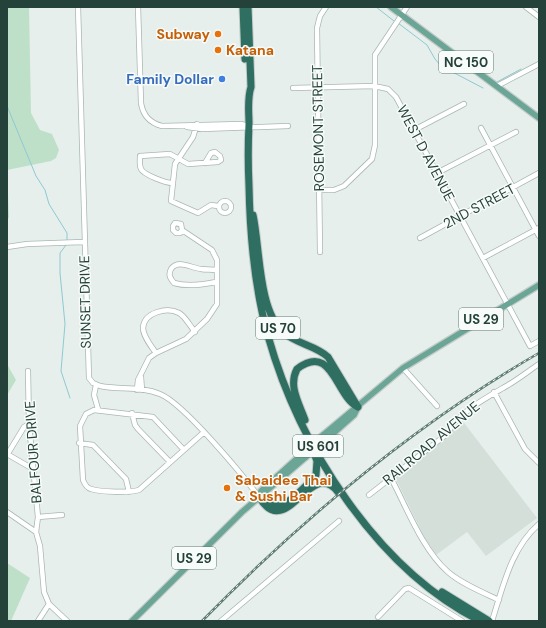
<svg xmlns="http://www.w3.org/2000/svg" width="546" height="628" viewBox="0 0 546 628" font-family="'DM Sans',sans-serif">
<rect width="100%" height="100%" fill="#e6efeb"/>
<path fill="#d4dfda" d="M 461,419 L 537,518 L 486,556 L 467,532 L 436,555 L 425,539 L 395,477 L 449,434 Z"/>
<path fill="#bfe0c8" d="M 7,7 L 29,7 L 31,113 L 40,130 L 52,134 L 59,150 L 56,158 L 51,161 L 7,170 L 9,218 L 7,219 Z
M 7,364 L 16,380 L 7,395 Z
M 7,563 L 30,578 L 11,621 L 7,621 Z"/>
<g fill="none" stroke-linecap="round" stroke-linejoin="round">
<path stroke="#8ec9d4" stroke-width="1" d="M 376,7 L 394,21
M 398,23 L 427,45 L 435,59 L 441,66 L 483,88
M 497,82 L 521,69
M 7,106 L 36,176 L 45,190 L 49,204 L 67,233 L 67,240
M 66,245 L 60,253 L 60,273 L 65,324 L 61,371 L 70,398"/>
<g stroke="#a8b8b2" stroke-width="6">
<path id="minor" d="M 78,7 L 89,378 L 93,383 L 100,386 C 119,390 141,386 160,394 C 183,403 242,474 259,497
M 138,7 L 141,103 C 143,116 150,123 162,126 L 242,124 L 249,127
M 526,7 L 539,17
M 497,86 L 539,64
M 293,88 L 374,86 L 388,89 L 396,97 L 530,346 L 539,341
M 197,124 L 193,137 L 175,164 L 171,201 L 198,213 L 211,205 L 218,206
M 187,127 L 202,129 L 288,126
M 481,128 L 539,236
M 414,130 L 464,104
M 437,173 L 516,132
M 172,183 C 166,183 144,175 141,169 C 139,165 140,160 140,156 L 170,154 L 188,164 L 218,162 L 221,160 L 220,156 L 215,152 L 211,153 L 205,163
M 319,190 L 334,190 L 344,186 L 372,159 L 375,145 L 375,55 L 407,7
M219 207a6 6 0 1 1 12 0a6 6 0 1 1-12 0Z
M 420,238 L 539,173
M 7,247 L 27,244 L 83,242
M 320,252 L 317,28 L 320,16 L 326,7
M 483,258 L 539,228
M 216,282 C 202,285 188,287 174,283 C 170,278 168,275 171,269 C 178,259 191,268 201,269 C 206,270 211,269 216,270
M 156,353 C 151,346 143,336 143,328 C 144,312 167,307 179,313 C 185,316 190,326 195,332
M 403,368 L 437,406
M 28,371 L 29,424 L 38,517 L 36,532
M 141,377 L 142,390
M 96,385 L 94,395 L 98,409
M 137,390 L 138,380 L 149,358 L 156,353 L 186,339 L 207,319 L 217,304 L 217,260 L 212,250 L 182,230 L 181,224 L 175,223 L 173,226 L 173,230 L 176,233 L 180,233 L 182,230
M 494,392 L 525,449 L 539,463
M 132,413 L 135,425 L 138,429 L 170,462
M 79,443 L 93,445 L 126,479 L 129,492
M 184,450 L 153,417 L 94,410 L 86,414 L 80,426 L 83,480 C 85,485 87,488 91,489 C 100,492 130,493 139,490 L 203,433
M 7,454 L 33,469
M 7,455 L 24,427 L 29,424
M 391,478 C 407,508 422,549 448,572 C 462,584 482,592 499,600
M 369,495 L 447,434 C 458,413 484,399 503,388 C 516,381 527,372 539,364
M 7,512 L 36,532 L 40,546 L 44,592 L 49,604 L 67,621
M 38,517 L 62,515
M 378,617 L 405,589 L 409,588 L 462,621
M 38,621 L 49,604
M 221,621 L 339,521
M 492,621 C 503,587 511,548 539,524"/>
</g>
<g stroke="#c2cac8" stroke-width="8">
<path id="major" d="M 391,7 L 539,118
M 323,435 L 403,368 L 539,285
M 327,439 L 354,415 L 358,407
M 259,497 L 261,491 L 303,453
M 132,621 L 242,512 L 306,457"/>
</g>
<g stroke="#c2cac8" stroke-width="9">
<path id="highway" d="M 243,7 L 245,59
M 248,7 L 251,87 C 247,99 249,112 249,124 C 248,144 248,165 249,186 C 250,237 254,286 268,336 C 299,446 376,568 480,621
M 253,215 C 260,247 258,310 283,332 C 296,344 315,345 328,357 L 358,407
M 305,420 C 299,403 288,386 297,369 C 333,342 335,396 358,407
M 259,497 C 287,543 310,456 338,492
M 259,497 C 266,499 273,506 279,505 C 289,505 310,482 316,475 L 317,461 L 314,453
M 442,592 L 489,621"/>
</g>
<use href="#minor" stroke="#fff" stroke-width="4.5"/>
<use href="#major" stroke="#6aa596" stroke-width="5.5"/>
<use href="#highway" stroke="#2f6f62" stroke-width="7"/>
<g stroke="#5f7d75" stroke-width="2.5">
<path id="rail" d="M 202,621 C 303,518 414,425 539,353"/>
</g>
<use href="#rail" stroke="#f7fbf9" stroke-width="1" stroke-dasharray="3" stroke-linecap="butt"/>
<g stroke="#c2cac8" stroke-width="8" stroke-linecap="butt">
<path id="major-bridge" d="M 303,453 L 323,435
M 306,457 L 327,439"/>
</g>
<use href="#major-bridge" stroke="#6aa596" stroke-width="5.5"/>
</g>
<g fill="#e8710a" stroke="#f7fbf9" stroke-width="1.5">
<circle cx="218" cy="34" r="4"/>
<circle cx="218" cy="50" r="4"/>
<circle cx="227" cy="488" r="4"/>
</g>
<circle fill="#3f7fe0" stroke="#f7fbf9" stroke-width="1.5" cx="222" cy="79" r="4"/>
<g text-anchor="middle" dominant-baseline="central" stroke-width="3" stroke-linejoin="round" paint-order="stroke">
<g fill="#f7fbf9" stroke="#637a73" stroke-width="1">
<rect x="439" y="51" width="54" height="22" rx="3"/>
<rect x="459" y="308" width="44" height="22" rx="3"/>
<rect x="256" y="317" width="44" height="22" rx="3"/>
<rect x="293" y="435" width="50" height="22" rx="3"/>
<rect x="172" y="547" width="44" height="22" rx="3"/>
</g>
<g font-size="13" font-weight="bold" fill="#24423a">
<text x="466" y="62">NC 150</text>
<text x="481" y="319">US 29</text>
<text x="278" y="328">US 70</text>
<text x="318" y="446">US 601</text>
<text x="194" y="558">US 29</text>
</g>
<g font-size="14" font-weight="bold" fill="#c56008" stroke="#f7fbf9" text-anchor="start">
<text x="210" y="34" text-anchor="end">Subway</text>
<text x="226" y="50">Katana</text>
<text x="235" y="480">Sabaidee Thai<tspan x="235" dy="16">&amp; Sushi Bar</tspan></text>
</g>
<g font-size="14" font-weight="bold" fill="#366cbe" stroke="#f7fbf9" text-anchor="end">
<text x="214" y="79">Family Dollar</text>
</g>
<g font-size="14" fill="#24423a" stroke="#f7fbf9">
<text transform="translate(318 128) rotate(-91)">ROSEMONT STREET</text>
<text transform="translate(426 153) rotate(62)">WEST D AVENUE</text>
<text transform="translate(479 206) rotate(-28)">2ND STREET</text>
<text transform="translate(85 302) rotate(-91)">SUNSET DRIVE</text>
<text transform="translate(431 443) rotate(-40)">RAILROAD AVENUE</text>
<text transform="translate(33 452) rotate(-94)">BALFOUR DRIVE</text>
</g>
</g>
<rect width="546" height="628" fill="none" stroke="#24423a" stroke-width="16"/>
</svg>
